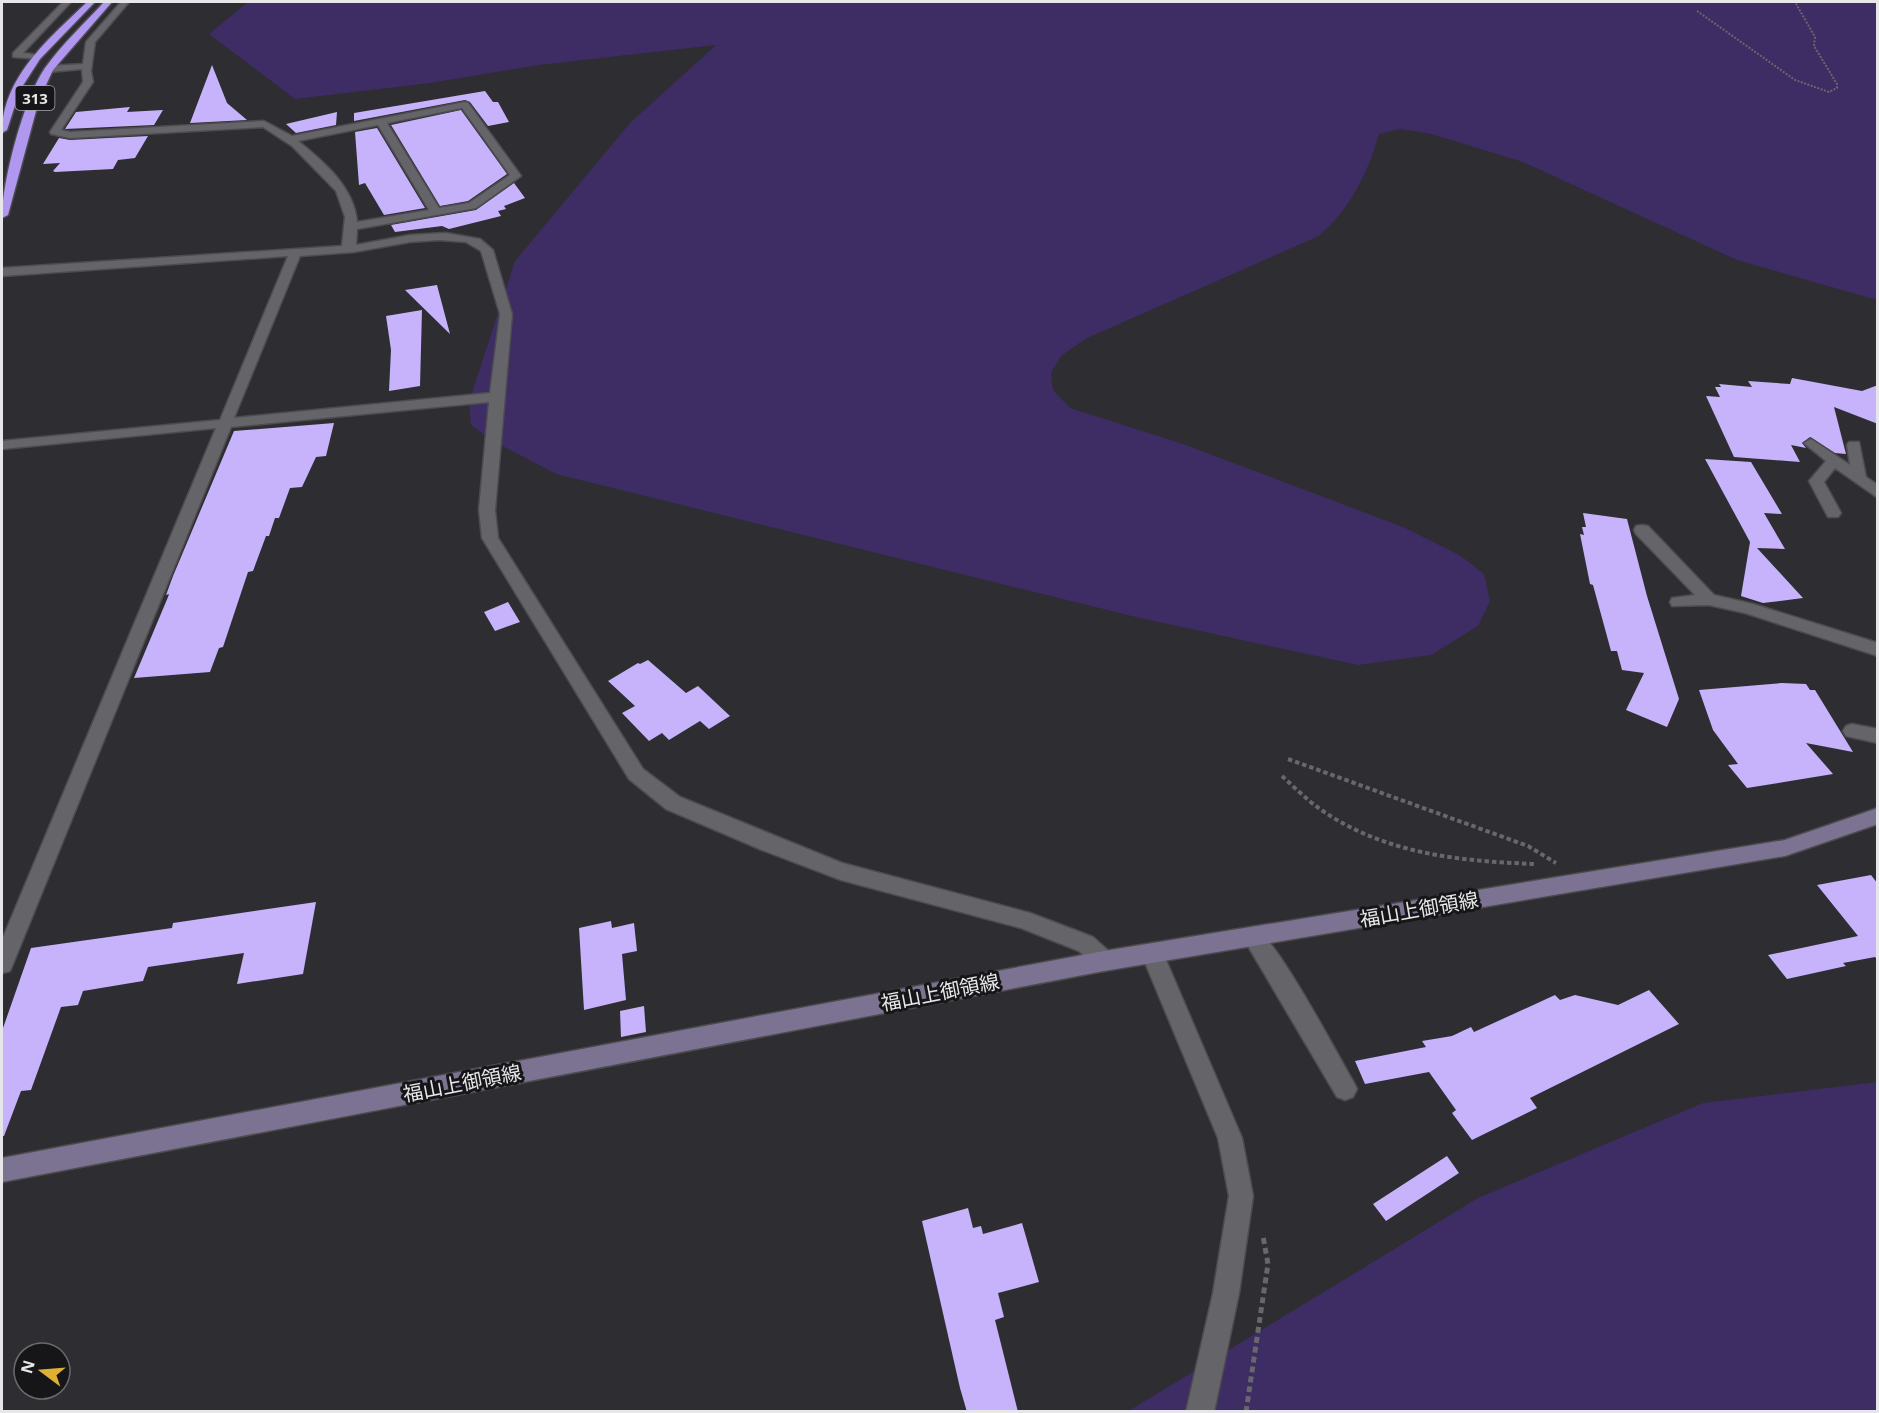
<svg xmlns="http://www.w3.org/2000/svg" width="1879" height="1413" viewBox="0 0 1879 1413" font-family="'Noto Sans','Noto Sans JP',sans-serif">
<rect width="100%" height="100%" fill="#2e2d31"/>
<path fill="#3e2c64" d="M 248,2 L 1872,2 L 1878,3 L 1877,300 L 1737,260 L 1523,162 L 1428,133 L 1399,129 L 1379,134 C 1368,173 1350,209 1319,236 L 1085,339 L 1061,356 L 1051,373 L 1053,390 L 1070,408 L 1183,444 L 1403,527 L 1461,556 L 1484,574 L 1490,601 L 1478,626 L 1431,655 L 1358,665 L 1140,618 L 556,474 L 493,441 L 471,425 L 469,402 L 515,261 L 630,123 L 716,45 L 539,65 L 430,83 L 295,99 L 209,34 Z
M 1877,1082 L 1877,1411 L 1127,1412 L 1478,1198 L 1703,1103 Z"/>
<path fill="#c6b3fc" d="M 212,65 L 227,103 L 247,120 L 190,123 Z
M 485,91 L 493,102 L 498,102 L 509,122 L 488,126 L 470,102 L 465,100 L 354,121 L 354,113 Z
M 130,107 L 127,112 L 163,110 L 154,125 L 65,129 L 76,112 Z
M 461,110 L 507,174 L 468,201 L 440,206 L 391,125 Z
M 337,112 L 336,125 L 296,133 L 286,124 Z
M 377,128 L 425,208 L 384,215 L 365,183 L 359,185 L 355,132 Z
M 148,136 L 135,158 L 118,160 L 113,169 L 55,172 L 53,171 L 60,163 L 43,164 L 59,138 L 70,140 Z
M 514,183 L 525,198 L 504,206 L 506,209 L 498,211 L 501,216 L 449,229 L 442,226 L 395,232 L 391,225 L 476,210 Z
M 437,285 L 450,334 L 405,290 Z
M 422,310 L 420,386 L 389,391 L 391,350 L 386,316 Z
M 1792,378 L 1862,391 L 1878,385 L 1878,424 L 1834,407 L 1846,454 L 1835,453 L 1810,437 L 1802,443 L 1806,448 L 1791,445 L 1800,462 L 1734,457 L 1706,396 L 1720,397 L 1715,387 L 1721,387 L 1719,384 L 1752,387 L 1748,381 L 1790,384 Z
M 334,423 L 326,456 L 316,457 L 302,487 L 290,488 L 279,518 L 275,518 L 269,536 L 266,536 L 253,571 L 248,572 L 223,647 L 219,648 L 210,672 L 134,678 L 168,597 L 169,594 L 166,595 L 173,576 L 234,431 Z
M 1705,459 L 1751,462 L 1782,514 L 1764,513 L 1785,549 L 1757,548 L 1803,598 L 1763,603 L 1741,596 L 1750,542 Z
M 1583,513 L 1627,519 L 1647,596 L 1679,699 L 1667,727 L 1626,710 L 1644,673 L 1622,670 L 1617,651 L 1611,651 L 1593,585 L 1590,584 L 1580,534 L 1584,535 L 1582,527 L 1586,527 Z
M 508,602 L 520,622 L 495,631 L 484,612 Z
M 648,660 L 686,693 L 698,686 L 730,716 L 709,729 L 700,721 L 669,740 L 662,733 L 649,741 L 622,713 L 635,706 L 608,681 L 638,663 L 640,664 Z
M 1782,683 L 1806,684 L 1810,690 L 1815,690 L 1853,752 L 1806,743 L 1833,774 L 1747,788 L 1728,765 L 1738,764 L 1713,730 L 1699,690 Z
M 1871,875 L 1878,884 L 1878,960 L 1875,957 L 1843,963 L 1846,966 L 1787,979 L 1768,955 L 1858,936 L 1817,885 Z
M 316,902 L 303,974 L 237,984 L 244,953 L 148,967 L 143,981 L 83,991 L 78,1005 L 61,1007 L 31,1090 L 21,1091 L 4,1136 L 2,1136 L 2,1031 L 31,948 L 172,928 L 173,923 Z
M 611,921 L 612,928 L 634,923 L 637,951 L 622,954 L 626,1000 L 584,1010 L 579,928 Z
M 1649,990 L 1679,1024 L 1530,1098 L 1537,1108 L 1472,1140 L 1452,1113 L 1456,1110 L 1429,1072 L 1365,1084 L 1355,1061 L 1426,1047 L 1422,1041 L 1452,1036 L 1471,1027 L 1474,1032 L 1555,995 L 1560,1000 L 1575,995 L 1618,1005 Z
M 644,1006 L 646,1032 L 621,1037 L 620,1011 Z
M 1447,1156 L 1459,1173 L 1386,1221 L 1373,1204 Z
M 968,1208 L 973,1228 L 981,1226 L 983,1234 L 1022,1223 L 1039,1282 L 998,1293 L 1004,1317 L 995,1320 L 1018,1412 L 967,1412 L 960,1388 L 922,1221 Z"/>
<g fill="none" stroke-linecap="round" stroke-linejoin="round">
<g stroke="#4c4b4f" stroke-width="3">
<path id="street" d="M 63,2 L 71,2 L 23,53 L 40,55 L 40,59 L 13,57 L 13,53 Z
M 121,2 L 129,2 L 95,42 L 91,71 L 93,82 L 61,130 L 70,132 L 264,121 L 292,136 L 465,102 L 468,103 L 521,176 L 476,208 L 357,229 L 356,245 L 410,235 L 446,233 L 480,239 L 493,250 L 512,314 L 495,510 L 498,538 L 643,769 L 680,797 L 842,863 L 1030,913 L 1093,937 L 1112,954 L 1115,961 L 1112,968 L 1104,971 L 1096,968 L 1079,951 L 1021,928 L 841,880 L 762,850 L 666,809 L 629,779 L 482,538 L 479,510 L 489,402 L 231,427 L 13,964 L 10,971 L 2,973 L 2,940 L 216,428 L 2,449 L 2,441 L 220,420 L 288,256 L 2,276 L 2,268 L 342,246 L 345,217 L 336,191 L 292,146 L 263,127 L 70,138 L 51,134 L 50,132 L 83,82 L 82,69 L 49,72 L 44,69 L 49,66 L 83,64 L 86,42 ZM 462,108 L 510,175 L 469,203 L 439,208 L 387,123 ZM 378,125 L 429,210 L 357,222 C 354,187 324,162 298,141 ZM 439,240 L 466,242 L 481,251 L 500,314 L 490,393 L 234,418 L 300,256 L 354,252 L 410,242 Z
M 1811,439 L 1850,465 L 1847,445 L 1849,442 L 1859,442 L 1866,477 L 1878,485 L 1878,498 L 1835,468 L 1824,482 L 1841,513 L 1838,517 L 1828,517 L 1809,481 L 1826,461 L 1804,443 Z
M 1642,525 L 1648,526 L 1714,595 L 1753,604 L 1878,643 L 1878,656 L 1745,613 L 1709,605 L 1672,606 L 1670,602 L 1672,598 L 1695,595 L 1636,534 L 1634,530 L 1636,526 Z
M 1852,724 L 1878,729 L 1878,743 L 1846,736 L 1843,731 L 1846,726 Z
M 1253,927 C 1275,935 1337,1054 1353,1081 L 1357,1089 L 1353,1097 L 1345,1100 L 1337,1097 L 1242,936 L 1246,929 Z
M 1152,943 L 1160,946 L 1163,953 L 1242,1138 L 1253,1196 L 1239,1293 L 1214,1412 L 1186,1412 L 1213,1293 L 1229,1196 L 1218,1138 L 1141,953 L 1144,946 Z"/>
</g>
<g stroke="#4c4b4f" stroke-width="3">
<path id="secondary" d="M 1878,808 L 1878,824 L 1785,856 L 1104,971 L 2,1182 L 2,1158 L 1104,951 L 1785,840 Z"/>
</g>
<g stroke="#4c4b4f" stroke-width="3">
<path id="highway" d="M 87,2 L 94,3 L 40,59 L 20,90 L 7,130 L 2,133 C 2,77 50,38 87,2 Z
M 104,2 L 112,2 L 53,70 L 39,100 L 8,215 L 2,218 C 2,182 24,98 45,68 C 62,44 85,23 104,2 Z"/>
</g>
<path stroke="#68676b" stroke-width="2" stroke-dasharray="2 1.5" stroke-linecap="butt" d="M 1697,11 L 1795,80 L 1829,92 L 1837,88 L 1837,84 L 1814,46 L 1815,37 L 1795,2"/>
<path stroke="#68676b" stroke-width="4" stroke-dasharray="4.5 3" stroke-linecap="butt" d="M 1288,759 L 1528,846 L 1556,863
M 1282,776 C 1294,787 1307,800 1320,809 C 1384,854 1459,861 1534,864"/>
<path stroke="#68676b" stroke-width="5" stroke-dasharray="6 4" stroke-linecap="butt" d="M 1246,1412 L 1268,1264 L 1263,1236"/>
<use href="#street" fill="#656469" fill-rule="evenodd"/>
<use href="#secondary" fill="#7c7392" fill-rule="evenodd"/>
<use href="#highway" fill="#b097f0" fill-rule="evenodd"/>
</g>
<g text-anchor="middle" dominant-baseline="central" stroke-width="6" stroke-linejoin="round" paint-order="stroke">
<rect fill="#161517" stroke="#a8a7aa" stroke-width="1.5" x="15.5" y="86" width="39" height="24" rx="4.5"/>
<g font-size="15" font-weight="bold" fill="#e7e6e9">
<text x="35" y="98">313</text>
</g>
<g font-size="20" fill="#e7e6e9" stroke="#161517">
<text transform="translate(1419 909) rotate(-10)">福山上御領線</text>
<text transform="translate(940 992) rotate(-11)">福山上御領線</text>
<text transform="translate(462 1083) rotate(-11)">福山上御領線</text>
</g>
</g>
<rect width="1879" height="1413" fill="none" stroke="#e7e6e9" stroke-width="6"/>
<g transform="translate(42 1371) rotate(286)"><circle r="28" fill="#161517" stroke="#6a696b" stroke-width="1.5"/>
<path d="M0-4.5L10 22L0 15L-10 22Z" fill="#e0b034"/>
<text y="-9" font-size="16" font-weight="bold" text-anchor="middle" fill="#e7e6e9">N</text>
</g>
</svg>
